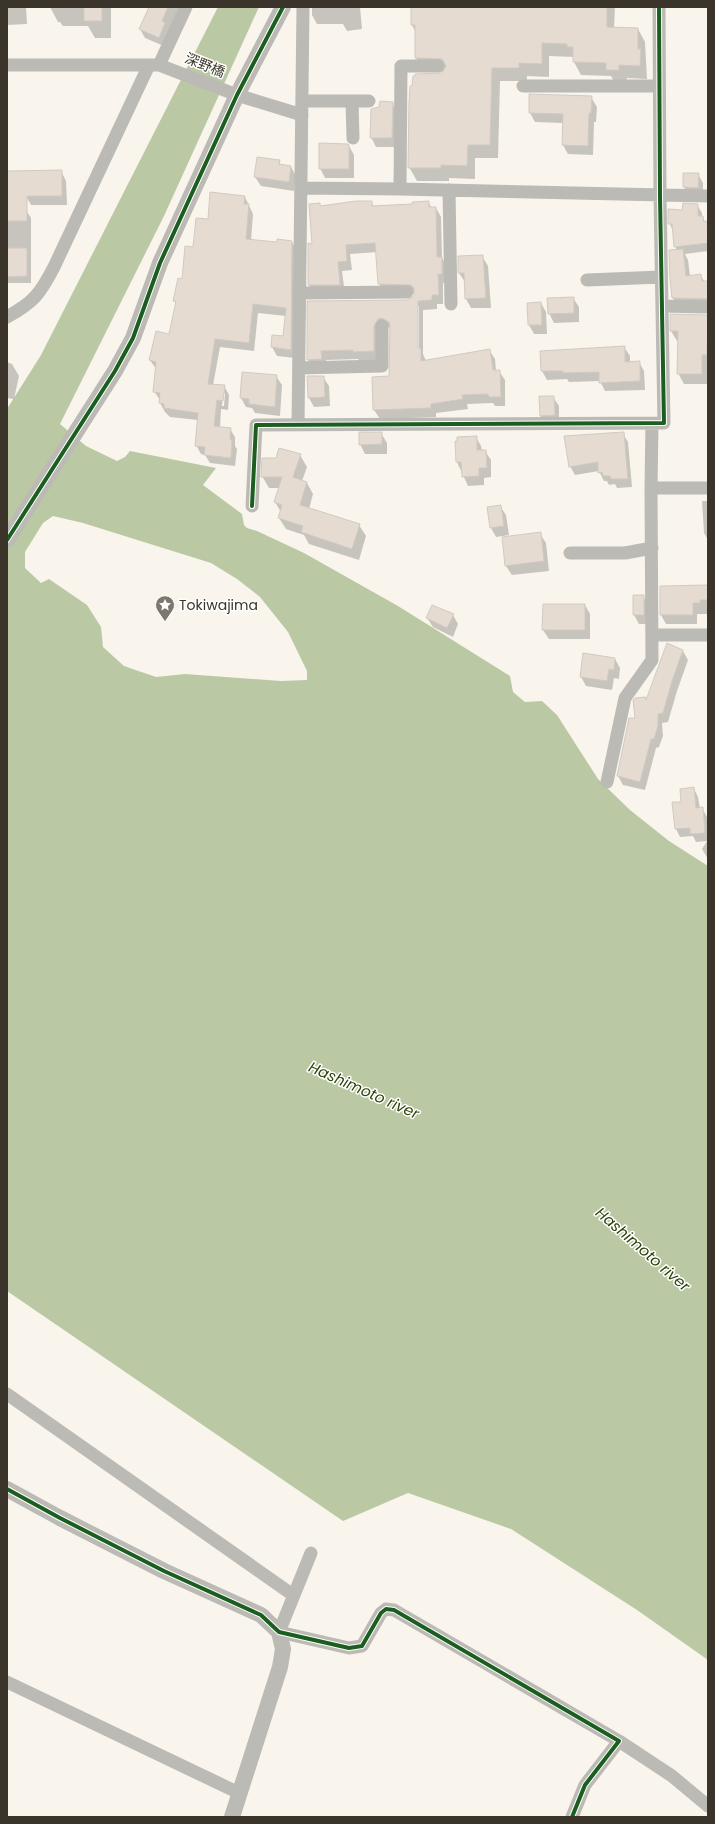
<svg xmlns="http://www.w3.org/2000/svg" width="715" height="1824" viewBox="0 0 715 1824" font-family="Poppins,'Noto Sans JP',sans-serif">
<rect width="100%" height="100%" fill="#f9f5ed"/>
<path fill="#bac9a4" fill-rule="evenodd" d="M 218,7 L 259,7 L 164,216 L 60,424 L 86,446 L 117,461 L 125,457 L 130,451 L 216,468 L 203,485 L 242,514 L 244,525 L 247,528 L 257,531 L 304,553 L 398,606 L 510,676 L 513,692 L 525,702 L 542,701 L 557,715 L 598,779 L 630,810 L 669,841 L 708,866 L 708,1660 L 637,1610 L 511,1529 L 408,1493 L 343,1521 L 7,1291 L 7,409 L 41,355 ZM 53,516 L 83,523 L 211,563 L 237,579 L 260,597 L 288,632 L 307,671 L 307,680 L 281,681 L 185,674 L 156,677 L 124,666 L 103,647 L 101,627 L 87,605 L 49,579 L 41,583 L 25,568 L 25,552 L 43,523 Z"/>
<path fill="#0003" fill-rule="evenodd" d="M 7,7 L 26,7 L 27,24 L 7,25 Z
M 50,7 L 111,7 L 111,38 L 95,38 L 88,26 L 63,26 L 60,22 L 58,22 Z
M 150,7 L 185,7 L 164,46 L 145,38 L 140,29 Z
M 312,7 L 360,7 L 362,29 L 347,31 L 343,24 L 317,24 L 312,15 Z
M 412,7 L 615,7 L 614,28 L 638,29 L 645,42 L 647,79 L 627,78 L 626,83 L 615,83 L 611,76 L 581,75 L 574,62 L 574,57 L 549,56 L 549,77 L 527,76 L 527,81 L 500,81 L 498,158 L 475,158 L 475,179 L 449,178 L 449,181 L 417,181 L 409,167 L 444,72 L 424,71 L 416,58 L 416,33 L 412,25 Z
M 591,97 L 597,107 L 596,122 L 594,122 L 593,155 L 568,154 L 563,145 L 564,123 L 535,122 L 530,113 Z
M 392,103 L 398,112 L 397,147 L 376,147 L 371,137 L 380,108 Z
M 349,146 L 354,155 L 354,178 L 325,178 L 320,168 Z
M 279,161 L 281,166 L 291,167 L 296,176 L 294,191 L 261,186 L 255,177 Z
M 61,171 L 66,181 L 67,205 L 31,205 L 26,196 Z
M 684,174 L 698,174 L 703,183 L 703,197 L 689,197 L 684,187 Z
M 245,197 L 253,214 L 251,241 L 278,243 L 292,242 L 297,251 L 295,358 L 277,356 L 272,347 L 284,337 L 286,316 L 258,313 L 254,351 L 220,347 L 213,385 L 224,386 L 229,395 L 228,410 L 221,409 L 220,427 L 230,429 L 235,437 L 235,446 L 237,449 L 235,466 L 210,463 L 205,455 L 201,454 L 196,445 L 198,420 L 170,417 L 165,412 L 160,403 L 160,400 L 154,391 L 156,369 L 150,360 L 156,332 L 170,335 L 176,304 L 174,300 L 194,248 L 209,220 ZM 223,393 L 225,393 L 224,406 L 222,406 Z
M 371,202 L 374,207 L 413,205 L 428,202 L 432,208 L 436,208 L 441,217 L 442,258 L 447,267 L 447,283 L 443,283 L 443,304 L 437,304 L 437,309 L 423,310 L 423,354 L 426,361 L 489,350 L 495,359 L 496,371 L 499,371 L 505,380 L 505,406 L 495,406 L 493,403 L 467,404 L 468,409 L 436,413 L 436,417 L 380,419 L 374,410 L 373,378 L 390,377 L 391,328 L 388,327 L 379,360 L 360,361 L 358,359 L 326,360 L 326,368 L 313,369 L 308,360 L 308,302 L 407,301 L 415,297 L 415,294 L 413,293 L 384,293 L 379,284 L 377,252 L 350,254 L 352,270 L 342,271 L 345,294 L 314,294 L 309,285 L 319,204 L 321,207 ZM 417,306 L 419,306 L 419,353 L 417,353 Z
M 697,205 L 702,213 L 702,217 L 708,226 L 708,251 L 685,254 L 688,260 L 690,276 L 700,275 L 705,282 L 708,282 L 708,309 L 679,308 L 673,298 L 677,250 L 675,246 L 673,231 L 670,224 L 669,210 L 683,211 Z
M 7,212 L 27,212 L 31,218 L 31,283 L 7,283 Z
M 482,256 L 488,266 L 491,308 L 471,308 L 466,299 L 465,282 L 459,273 Z
M 573,298 L 579,307 L 579,322 L 554,323 L 549,313 Z
M 541,303 L 546,312 L 547,334 L 534,334 L 529,325 Z
M 671,315 L 708,316 L 707,384 L 684,384 L 678,373 L 679,341 L 677,341 L 671,331 Z
M 624,347 L 630,356 L 630,362 L 639,362 L 644,371 L 645,390 L 605,391 L 600,381 L 569,382 L 567,379 L 547,380 L 542,371 L 541,352 Z
M 7,362 L 12,364 L 19,376 L 14,399 L 7,398 Z
M 276,376 L 282,385 L 280,416 L 255,413 L 252,408 L 246,407 L 241,398 Z
M 323,377 L 329,386 L 330,406 L 314,407 L 309,398 Z
M 553,397 L 559,406 L 559,424 L 546,425 L 540,415 Z
M 381,433 L 387,443 L 387,454 L 365,454 L 360,444 Z
M 623,434 L 628,442 L 632,487 L 617,488 L 615,484 L 609,485 L 607,481 L 604,481 L 599,471 L 575,475 L 570,466 Z
M 476,437 L 481,446 L 482,451 L 485,451 L 491,460 L 491,477 L 484,478 L 484,485 L 468,486 L 457,462 L 458,442 Z
M 300,455 L 307,467 L 302,481 L 307,483 L 313,494 L 309,509 L 359,525 L 366,536 L 359,560 L 309,544 L 304,535 L 286,529 L 279,518 L 281,512 L 275,502 L 280,488 L 269,488 L 262,476 L 276,459 Z
M 702,501 L 708,501 L 708,540 L 704,533 Z
M 500,506 L 506,515 L 509,535 L 496,537 L 491,528 Z
M 540,534 L 546,543 L 549,571 L 512,575 L 506,566 L 503,538 Z
M 707,582 L 708,614 L 697,614 L 697,624 L 666,624 L 661,615 L 707,586 Z
M 643,596 L 648,605 L 649,624 L 639,624 L 634,615 Z
M 585,605 L 590,614 L 590,639 L 549,639 L 543,630 Z
M 453,615 L 458,624 L 453,637 L 433,627 L 427,618 Z
M 683,651 L 688,660 L 677,691 L 668,722 L 662,723 L 663,736 L 659,747 L 656,748 L 645,790 L 623,785 L 618,776 L 636,719 L 645,698 L 647,700 Z
M 615,659 L 620,668 L 619,679 L 614,678 L 612,690 L 586,686 L 581,677 Z
M 694,789 L 698,797 L 700,809 L 702,808 L 707,817 L 708,859 L 702,849 L 707,841 L 696,842 L 693,836 L 680,837 L 676,829 L 682,803 Z"/>
<path fill="#e6dbd1" stroke="#d0cac3" d="M 84,7 L 102,7 L 102,21 L 84,21 Z
M 149,7 L 168,7 L 162,21 L 165,23 L 159,38 L 139,29 Z
M 411,7 L 607,7 L 607,27 L 638,28 L 638,49 L 641,49 L 640,66 L 619,65 L 619,70 L 606,70 L 606,63 L 573,62 L 573,47 L 567,47 L 567,44 L 542,43 L 542,64 L 519,63 L 519,68 L 492,68 L 490,145 L 468,145 L 467,166 L 441,165 L 441,168 L 408,168 L 409,102 L 410,86 L 412,86 L 413,76 L 415,76 L 415,74 L 442,73 L 446,66 L 442,59 L 415,58 L 415,25 L 411,25 Z
M 529,94 L 592,96 L 591,113 L 589,113 L 588,146 L 562,145 L 563,114 L 529,113 Z
M 380,101 L 393,102 L 392,138 L 370,138 L 371,109 L 379,107 Z
M 319,143 L 348,144 L 349,145 L 349,169 L 319,169 Z
M 257,157 L 280,160 L 279,164 L 291,166 L 289,182 L 254,177 Z
M 62,170 L 62,196 L 27,196 L 27,221 L 7,221 L 7,171 Z
M 683,173 L 699,173 L 698,188 L 683,187 Z
M 210,192 L 245,196 L 244,204 L 249,204 L 246,239 L 277,242 L 277,239 L 292,241 L 291,350 L 271,347 L 272,335 L 283,336 L 286,308 L 253,304 L 249,343 L 215,339 L 208,384 L 225,385 L 223,401 L 217,400 L 214,426 L 231,428 L 230,439 L 232,440 L 231,458 L 204,455 L 205,447 L 195,446 L 198,413 L 164,408 L 164,404 L 159,403 L 160,393 L 153,392 L 156,362 L 149,360 L 156,331 L 169,334 L 176,301 L 173,301 L 178,278 L 182,279 L 185,246 L 193,247 L 196,218 L 208,219 Z
M 356,201 L 372,201 L 372,206 L 412,204 L 412,202 L 429,201 L 429,207 L 436,207 L 437,257 L 442,257 L 442,274 L 438,274 L 439,295 L 432,295 L 432,300 L 418,301 L 418,348 L 421,348 L 421,361 L 490,349 L 493,370 L 500,370 L 501,397 L 489,397 L 488,394 L 462,395 L 463,399 L 431,404 L 431,408 L 373,410 L 372,377 L 389,376 L 390,326 L 389,322 L 382,318 L 378,319 L 374,326 L 374,351 L 353,352 L 353,350 L 321,351 L 322,359 L 307,360 L 307,301 L 407,300 L 414,296 L 414,288 L 411,285 L 378,284 L 375,243 L 346,245 L 347,261 L 338,262 L 340,285 L 308,285 L 308,243 L 312,244 L 309,204 L 320,203 L 320,206 Z
M 683,203 L 698,204 L 698,216 L 703,216 L 704,222 L 707,221 L 708,243 L 674,247 L 672,224 L 668,224 L 668,209 L 682,210 Z
M 7,248 L 27,248 L 27,276 L 7,277 Z
M 683,249 L 686,276 L 701,274 L 702,281 L 708,281 L 708,299 L 672,298 L 670,278 L 669,250 Z
M 483,255 L 486,298 L 465,299 L 464,273 L 458,273 L 458,256 Z
M 574,297 L 574,313 L 548,314 L 547,298 Z
M 541,302 L 542,325 L 528,325 L 527,303 Z
M 670,314 L 708,315 L 707,355 L 702,355 L 702,374 L 677,374 L 678,331 L 670,331 Z
M 625,346 L 625,362 L 640,361 L 640,381 L 599,383 L 599,372 L 563,373 L 563,371 L 541,371 L 540,351 Z
M 242,372 L 277,375 L 275,407 L 249,404 L 249,399 L 240,398 Z
M 307,376 L 324,376 L 325,397 L 308,398 Z
M 539,396 L 554,396 L 555,415 L 540,416 Z
M 359,432 L 382,432 L 382,444 L 359,445 Z
M 624,432 L 628,479 L 611,479 L 610,476 L 603,476 L 602,472 L 598,473 L 598,462 L 569,467 L 564,436 Z
M 477,436 L 477,450 L 486,450 L 487,468 L 479,468 L 479,476 L 462,477 L 461,462 L 456,462 L 455,441 L 457,441 L 457,437 Z
M 279,448 L 301,454 L 293,477 L 307,482 L 300,505 L 360,524 L 352,549 L 301,532 L 303,526 L 278,518 L 282,505 L 274,502 L 282,477 L 261,477 L 262,458 L 276,458 Z
M 501,505 L 504,526 L 490,528 L 487,507 Z
M 541,532 L 544,561 L 505,566 L 502,537 Z
M 708,585 L 708,600 L 700,600 L 700,603 L 693,603 L 693,615 L 660,615 L 660,586 Z
M 633,595 L 644,595 L 644,615 L 633,615 Z
M 543,604 L 585,604 L 585,630 L 542,630 Z
M 432,605 L 454,614 L 447,628 L 426,618 Z
M 667,643 L 683,650 L 672,681 L 663,713 L 658,714 L 658,726 L 654,739 L 651,739 L 640,782 L 617,776 L 629,718 L 635,718 L 633,700 L 635,698 L 646,697 L 646,700 Z
M 583,653 L 615,658 L 614,670 L 609,669 L 607,681 L 580,677 Z
M 694,787 L 696,808 L 703,807 L 705,833 L 690,834 L 690,828 L 675,829 L 672,802 L 681,802 L 680,789 Z"/>
<g fill="none" stroke-linecap="round" stroke-linejoin="round">
<path stroke="#bbbab5" stroke-width="13" d="M 7,65 L 159,65 L 237,95 L 302,115
M 159,65 L 186,7
M 523,86 L 659,86
M 302,101 L 352,101 L 353,138
M 352,101 L 369,101
M 301,188 L 400,189 L 708,196
M 400,189 L 401,66 L 438,66
M 449,190 L 451,304
M 587,280 L 661,277
M 299,293 L 407,292
M 662,306 L 708,307
M 7,317 C 34,302 40,294 54,267 L 149,65
M 299,368 L 382,366 L 382,326
M 298,425 L 303,7
M 651,488 L 708,488
M 252,506 L 256,425 L 664,423 L 660,196 L 659,7
M 570,553 L 625,553 L 652,548
M 653,635 L 708,635
M 607,782 L 625,698 L 652,660 L 651,488 L 652,424
M 7,1394 L 293,1595
M 311,1553 L 279,1632 L 349,1648 L 362,1646 L 381,1613 L 386,1609 L 394,1610 L 619,1741 L 585,1785 L 572,1817
M 7,1682 L 239,1793
M 619,1741 L 672,1776 L 708,1806"/>
<path stroke="#bbbab5" stroke-width="16" d="M 7,540 L 115,371 L 133,338 L 160,263 L 237,95 L 283,7
M 7,1489 L 60,1518 L 164,1571 L 261,1615 L 279,1632 L 283,1649 L 280,1667 L 232,1817"/>
<g stroke="#fff" stroke-width="6">
<path id="cycleway" d="M 252,506 L 256,425 L 664,423 L 660,196 L 659,7
M 7,540 L 115,371 L 133,338 L 160,263 L 237,95 L 283,7
M 7,1489 L 60,1518 L 164,1571 L 261,1615 L 279,1632 L 349,1648 L 362,1646 L 381,1613 L 386,1609 L 394,1610 L 619,1741 L 585,1785 L 572,1817"/>
</g>
<use href="#cycleway" stroke="#1b5e20" stroke-width="4"/>
</g>
<defs>
<g id="sight-pin" transform="scale(1)"><path d="M0 17L-7.5 6A9.5 9.5 0 1 1 7.5 6Z" fill="#7d786e" stroke="#fff"/><path d="M0-6L1.8-2.2L6-1.7L2.9 1.2L3.7 5.4L0 3.3L-3.7 5.4L-2.9 1.2L-6-1.7L-1.8-2.2Z" fill="#fff"/></g>
</defs>
<g fill-rule="evenodd">
<use href="#sight-pin" x="165" y="605"/>
</g>
<g text-anchor="middle" dominant-baseline="central" stroke-width="3" stroke-linejoin="round" paint-order="stroke">
<g font-size="14" fill="#3a342a" stroke="#fff">
<text transform="translate(205 65) rotate(22)">深野橋</text>
</g>
<g font-size="14" fill="#3a342a" stroke="#fff" text-anchor="start">
<text x="179" y="605">Tokiwajima</text>
</g>
<g font-size="15" font-style="italic" fill="#2e420a" stroke="#fff">
<text transform="translate(364 1090) rotate(24)">Hashimoto river</text>
<text transform="translate(643 1249) rotate(41)">Hashimoto river</text>
</g>
</g>
<rect width="715" height="1824" fill="none" stroke="#3a342a" stroke-width="16"/>
</svg>
